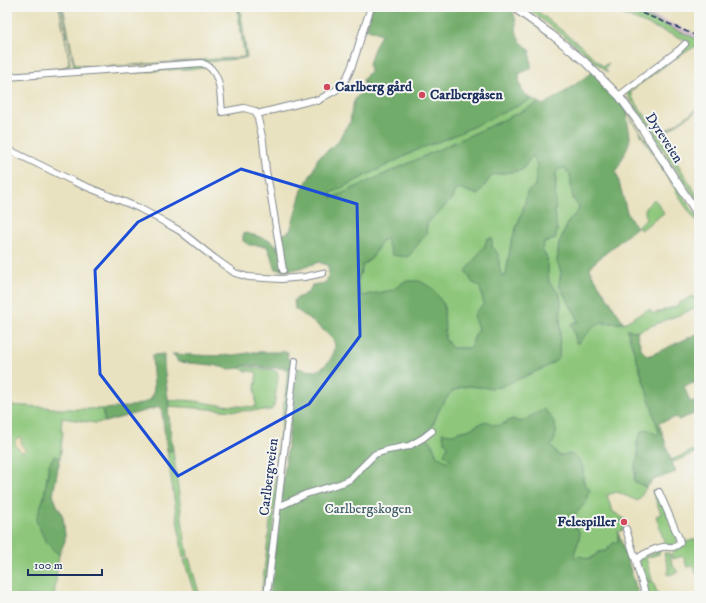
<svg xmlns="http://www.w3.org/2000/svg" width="706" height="603" viewBox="0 0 706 603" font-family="'IM FELL DW Pica',serif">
<rect width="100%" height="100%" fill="#f6f6f2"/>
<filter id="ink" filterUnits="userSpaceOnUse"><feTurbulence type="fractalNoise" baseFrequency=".025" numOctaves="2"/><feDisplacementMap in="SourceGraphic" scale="8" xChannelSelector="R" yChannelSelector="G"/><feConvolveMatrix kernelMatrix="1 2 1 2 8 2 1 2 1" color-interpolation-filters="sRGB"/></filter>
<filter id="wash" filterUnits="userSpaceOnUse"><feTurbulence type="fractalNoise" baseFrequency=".012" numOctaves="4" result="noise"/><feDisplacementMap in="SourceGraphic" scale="16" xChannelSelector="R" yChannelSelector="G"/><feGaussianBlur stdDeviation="0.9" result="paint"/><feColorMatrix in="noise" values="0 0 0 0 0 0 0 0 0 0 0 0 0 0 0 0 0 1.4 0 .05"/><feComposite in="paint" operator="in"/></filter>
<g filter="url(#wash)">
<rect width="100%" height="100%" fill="#e9e2c0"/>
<path fill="#d2bdc8" d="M 618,7 L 632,7 L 657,17 L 699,35 L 699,40 L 648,18 Z"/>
<path fill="#8ec77b" stroke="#547b6c" d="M 59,7 L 60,7 L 70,65 C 59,74 23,73 7,74 L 53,70 L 67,66 L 69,62 L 69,57 Z
M 62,7 L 63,7 L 74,62 L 76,64 L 79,65 L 91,67 L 121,66 L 245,57 L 245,58 L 206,62 L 202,61 L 90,68 L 83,67 L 76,69 L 74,66 Z
M 525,7 L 532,7 L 535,9 L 580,45 L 603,66 L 609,63 L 605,68 L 608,73 L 573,43 Z
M 604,7 L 618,7 L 648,18 L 699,40 L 699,47 L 696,46 L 671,61 L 632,90 L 631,92 L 632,97 L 658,134 L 661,134 L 699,108 L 699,109 L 660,136 L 699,198 L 699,204 L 650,128 L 627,94 L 627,93 L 685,48 L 689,44 L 690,42 Z
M 201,65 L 205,67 L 203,68 L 120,73 L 120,71 Z
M 625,97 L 635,110 L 699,208 L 699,212 Z
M 532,99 L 539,103 L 495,124 L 332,198 L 331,193 L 419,149 L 453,136 Z
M 624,107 L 699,220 L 699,222 L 697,222 L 683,203 L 671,182 L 628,114 Z
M 533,154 L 537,166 L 535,187 L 527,192 C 525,209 517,224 512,240 C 509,251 508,263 506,275 L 503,277 L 500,271 L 498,254 L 492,247 L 491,238 L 487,239 L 485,245 L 472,282 L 480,287 L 484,304 L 474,319 L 478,328 L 470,348 L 452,348 L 445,339 L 444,304 L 405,281 L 393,290 L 361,296 L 357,283 L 363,265 L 372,258 L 382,240 L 386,238 L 426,234 L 427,224 L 433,217 L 441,211 L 452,198 L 455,190 L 462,189 L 478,195 L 492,175 L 522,170 Z
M 565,168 L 570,175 L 573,199 L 579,207 L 578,212 L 570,219 L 559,243 L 557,261 L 561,272 L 559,286 L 576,315 L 578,322 L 571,326 L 578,343 L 591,329 L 602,322 L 606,324 L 609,323 L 624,323 L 649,309 L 653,314 L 679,305 L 679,303 L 691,297 L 699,297 L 699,307 L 638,331 L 627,330 L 651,404 L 659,432 L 657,436 L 637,442 L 638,458 L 635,464 L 634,481 L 644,486 L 646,488 L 638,501 L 617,492 L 607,495 L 612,511 L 625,519 L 625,520 L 617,521 L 617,523 L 625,521 L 624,528 L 623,530 L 618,532 L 618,542 L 613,543 L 606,551 L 599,552 L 590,559 L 579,556 L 575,559 C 572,546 586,539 576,527 L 574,527 L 574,516 L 587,501 L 587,494 L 590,491 C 588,487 584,484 583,480 C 583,476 584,473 583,470 C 580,457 572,451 559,456 C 548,443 528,425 512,419 L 499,426 L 481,423 L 468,430 L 461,431 L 453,434 L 445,442 L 448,446 L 451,460 L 446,462 L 437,456 L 432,443 L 425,435 L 432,427 L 439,410 L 450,392 L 462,387 L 469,386 L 489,388 L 500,387 L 544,368 L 557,360 L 559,357 L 561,302 L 559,292 L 554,288 L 549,282 L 547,258 L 542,250 L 544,243 L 555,239 L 557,231 L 555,215 L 556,172 L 559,169 Z
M 654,199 L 657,202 L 664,213 L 641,230 L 637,227 C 649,219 645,220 645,208 Z
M 244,365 L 246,367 L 272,370 L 277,372 L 278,377 L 274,406 L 271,410 L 236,411 L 169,406 L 168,401 C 183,399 197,401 212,404 C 226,406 241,406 256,407 L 255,388 L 257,372 L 247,371 L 240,368 Z
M 292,368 L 275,511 L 271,512 L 287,379 L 287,373 L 286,369 Z
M 7,405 L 44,407 L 60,409 L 102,409 L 105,422 L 95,423 L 62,418 L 61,431 L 63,431 L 60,458 L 54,456 L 49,465 L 44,497 L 36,520 L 59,555 L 54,596 L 7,596 Z
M 699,448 L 699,451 L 676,461 L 673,461 L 671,460 Z
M 173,450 L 184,534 L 188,556 L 183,558 L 167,451 Z
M 652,490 L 657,491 L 677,537 L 677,542 L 674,545 L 663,546 L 664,541 L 656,516 L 661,514 Z
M 275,514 L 264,596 L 261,596 L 271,515 Z
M 699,539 L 699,572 L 696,573 L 693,565 L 687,567 L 683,556 L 673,559 L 671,554 C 673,553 681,544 683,543 C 687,541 694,540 699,539 Z
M 660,550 L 659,554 L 646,558 L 652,580 L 644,582 C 641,575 638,566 640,559 Z
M 664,553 L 669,553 L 673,566 L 678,572 L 668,575 L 667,573 L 669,570 Z
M 189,558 L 200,596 L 195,596 L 184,560 Z
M 653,581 L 658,596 L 648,596 L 644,584 Z"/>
<path fill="#72ac6b" stroke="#466e64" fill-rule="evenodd" d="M 237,7 L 240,7 L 247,58 L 245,58 Z
M 372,7 L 508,7 C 520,15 513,31 520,41 C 523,44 527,47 530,50 L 531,68 L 519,74 C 519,85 521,93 532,99 L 453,136 L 419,149 L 331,193 L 332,198 L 495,124 L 539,103 L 543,105 L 568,90 L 592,72 C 605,85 620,98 628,114 C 626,122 630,130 630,137 C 630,145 620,163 616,171 L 627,212 L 631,220 L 637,227 L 594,263 L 590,268 L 592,274 L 624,323 L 609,323 L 602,322 L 599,324 L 600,325 L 596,325 L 578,343 L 576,343 L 575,335 L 571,326 L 573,323 L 578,322 L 576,315 L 559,285 L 561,272 L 557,262 L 559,243 L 570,219 L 578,212 L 579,207 L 573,199 L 570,175 L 565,168 L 559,169 L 556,172 L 555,215 L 557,231 L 555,239 L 544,243 L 542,250 L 547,258 L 549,282 L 554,288 L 559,292 L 561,302 L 559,357 L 557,360 L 544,368 L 500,387 L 489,388 L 469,386 L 462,387 L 451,392 L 439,410 L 432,427 L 425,435 L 432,443 L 437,456 L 446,461 L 451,460 L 444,454 L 448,446 L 445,442 L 442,433 L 453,434 L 462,431 L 468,430 L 481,423 L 487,421 C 497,429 503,425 512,419 L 520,422 L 544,409 C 555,420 561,432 551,446 L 559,456 C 572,451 580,457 583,470 C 584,474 582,479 584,483 C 586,486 588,488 590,491 L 587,494 L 587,501 L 574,516 L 576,520 L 574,527 L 576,527 C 586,539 572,546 575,558 L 579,556 L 590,559 L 599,552 L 606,551 L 613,543 L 618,542 L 618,532 L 639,596 L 269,596 L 297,368 C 303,369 312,372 318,370 C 327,366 340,350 333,340 C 331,336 326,333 322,329 C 312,321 306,316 295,309 L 294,300 L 309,292 L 312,285 L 325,283 C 329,277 330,272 327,265 L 318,262 C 312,266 311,264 306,266 C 294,270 288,272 276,269 L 267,246 L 249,245 L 243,241 L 243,236 L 244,233 C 251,234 270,239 275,244 C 276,245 277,248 277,250 L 280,234 L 284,234 L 290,231 L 302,190 L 313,171 L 318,158 L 337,143 L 346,127 L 350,124 C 351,116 351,106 356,98 C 357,96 360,94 362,91 C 363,89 364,87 365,85 L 363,80 L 370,71 L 369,64 L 373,51 L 381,34 L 366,28 ZM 533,155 L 537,166 L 535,186 L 527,192 C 525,209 517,224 512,240 C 509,251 508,263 506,275 L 503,277 L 500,271 L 498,254 L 492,247 L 492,238 L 487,239 L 485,245 L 466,271 L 472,282 L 480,287 L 484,304 C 473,313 472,315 478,328 L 470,348 L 452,348 L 445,339 L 444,305 L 433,289 L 420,281 L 405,281 L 393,290 L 361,296 L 357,283 L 363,265 L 372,258 L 382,240 L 386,239 L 392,255 L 408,257 L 426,234 L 427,224 L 433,217 L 441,211 L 452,198 L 455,190 L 462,189 L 478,195 L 492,175 L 522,170 Z
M 627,330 L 638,331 L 637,334 L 642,351 L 648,356 L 651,355 L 699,333 L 699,364 L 697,382 L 684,386 L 690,402 L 699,400 L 699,412 L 678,420 L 677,417 L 659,423 L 671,460 L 676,472 L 653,480 L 646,488 L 644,486 L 634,481 L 636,472 L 635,464 L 638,458 L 637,442 L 641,432 L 647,429 L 657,435 L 659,432 L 638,363 Z
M 254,352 L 288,352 L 287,358 L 293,361 L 292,368 L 270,368 L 244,365 L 240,368 L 229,369 L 213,365 L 178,362 L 175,356 L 172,354 C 199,355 227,358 254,352 Z
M 164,354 L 164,366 L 169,406 L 168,410 L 173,450 L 167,451 L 162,413 L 161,409 L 159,407 L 105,422 L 102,409 C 116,408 140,407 151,399 L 153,393 L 154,389 L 152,355 Z
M 54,456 L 60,458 L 53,495 L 57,505 L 61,512 L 63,518 L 65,534 L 65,541 L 59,555 L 46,543 L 36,520 L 44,497 L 49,465 Z"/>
<path fill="#eeda9e" stroke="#84847e" d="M 18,438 L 22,438 C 19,442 22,446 25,450 L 23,452 C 19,450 15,446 15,441 Z"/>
</g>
<g filter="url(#ink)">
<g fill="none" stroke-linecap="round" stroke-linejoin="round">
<g stroke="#82888f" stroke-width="8">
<path id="minor" d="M 7,77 L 202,63 C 222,70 220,95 222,112 L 244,108 L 255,111 L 257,114 L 263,141 L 266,171 L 270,190 L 283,270
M 619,96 L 679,50 L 685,44
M 257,114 L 313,100 L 318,101 C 324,95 333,93 339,88 C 351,77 357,49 362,34 C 365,25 368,16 371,7
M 7,149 L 75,182 L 139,208 L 159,219 L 180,231 L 214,258 L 235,273 L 248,277 L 281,279 L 305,277 L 323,273
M 278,507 L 306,494 L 342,483 L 350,479 L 375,454 L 388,450 L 409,446 L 423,438 L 432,431
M 626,529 L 636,561
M 267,596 L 295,361
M 646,596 L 637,566 C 636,563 636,562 637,560 C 639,555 657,548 663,547 C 671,546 672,550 680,543 L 679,538 L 659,492"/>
</g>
<g stroke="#82888f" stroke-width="9">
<path id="major" d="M 513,7 L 552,35 L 584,61 L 619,96 L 636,119 L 699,216"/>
</g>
<use href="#minor" stroke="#fff" stroke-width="6"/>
<use href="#major" stroke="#fff" stroke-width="7"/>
<path stroke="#1b2f5e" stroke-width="1.5" stroke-dasharray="6 3" stroke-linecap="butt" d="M 625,7 L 667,23 L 699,37"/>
</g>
</g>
<path fill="none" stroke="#1d4ed8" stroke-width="3" stroke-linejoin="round" d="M 241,169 L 357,204 L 360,336 L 309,404 L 178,476 L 100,374 L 95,270 L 138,222 Z"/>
<g fill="#d1495b" stroke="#f6f6f2" stroke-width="1.5">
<circle cx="327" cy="87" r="4"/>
<circle cx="422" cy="95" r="4"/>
<circle cx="624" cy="522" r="4"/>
</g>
<g text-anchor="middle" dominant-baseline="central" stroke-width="4" stroke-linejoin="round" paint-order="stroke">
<g font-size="14" font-weight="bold" fill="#1b2f5e" stroke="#f6f6f2" text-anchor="start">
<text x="335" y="87">Carlberg gård</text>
<text x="430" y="95">Carlbergåsen</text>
<text x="616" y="522" text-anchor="end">Felespiller</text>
</g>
<g font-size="14" fill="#1b2f5e" stroke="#f6f6f2">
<text transform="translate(664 138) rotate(57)">Dyreveien</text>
<text transform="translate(269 477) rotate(-83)">Carlbergveien</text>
</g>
<g font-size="14" fill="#3e5d67" stroke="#f6f6f2">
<text x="368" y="509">Carlbergskogen</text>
</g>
</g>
<rect width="706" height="603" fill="none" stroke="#f6f6f2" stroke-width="24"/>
<path d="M28 569v6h74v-6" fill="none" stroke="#1b2f5e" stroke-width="2"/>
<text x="34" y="569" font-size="12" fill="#1b2f5e" stroke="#f6f6f2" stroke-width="3" paint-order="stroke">100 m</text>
</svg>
